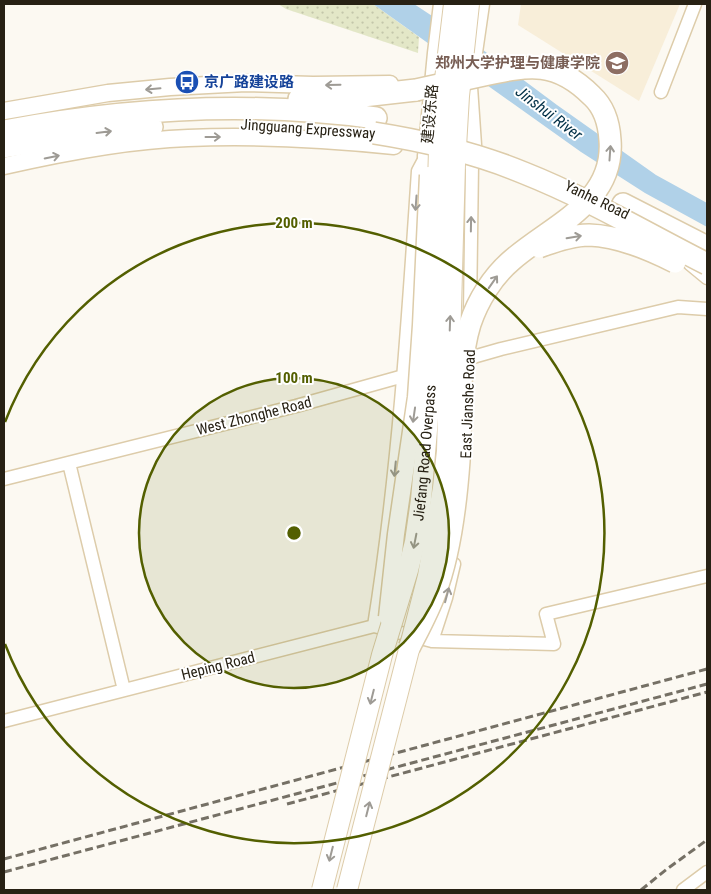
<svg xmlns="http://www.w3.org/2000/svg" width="711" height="894" viewBox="0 0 711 894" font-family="'Roboto Condensed','Noto Sans SC',sans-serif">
<defs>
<pattern id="park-dots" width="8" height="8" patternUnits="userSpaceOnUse" patternTransform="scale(1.25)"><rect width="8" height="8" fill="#e3e7c7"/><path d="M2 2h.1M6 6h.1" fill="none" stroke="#c3c6aa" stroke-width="1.8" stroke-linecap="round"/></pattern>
</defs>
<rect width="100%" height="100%" fill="#fcf9f2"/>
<path fill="#f8eed9" d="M 521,4 L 680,4 L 639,101 L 518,25 Z"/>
<path fill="url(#park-dots)" d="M 278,4 L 373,4 L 419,37 L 418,53 L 286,9 Z"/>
<path fill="#b0d1e8" d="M 373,4 L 414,4 L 479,47 L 557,105 L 656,175 L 707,203 L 707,227 L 645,193 L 581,152 Z"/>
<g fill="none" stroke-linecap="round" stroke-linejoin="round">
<g stroke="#dca" stroke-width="15">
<path id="minor" d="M 661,92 L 695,4
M 690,264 L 707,278
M 470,312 L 472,163
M 459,361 L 501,349 L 678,307 L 707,309
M 69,463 L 124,690
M 4,479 L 296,406 L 425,370
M 374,626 C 398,475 408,323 418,171 L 426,156
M 432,641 L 446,598 L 454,564
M 4,721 L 374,626 L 432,641 L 554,644 L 546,614 L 707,576
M 683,890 L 707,872"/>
</g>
<g stroke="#dca" stroke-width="19">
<path id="tertiary" d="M 4,111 L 108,93 L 170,87 L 246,83 L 313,85 L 390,84
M 471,163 L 473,145 L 469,87 L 481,4
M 4,166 C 61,153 129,140 188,138 C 257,135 326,139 394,146
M 428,175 L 426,156 L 436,53 L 442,4"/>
</g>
<g stroke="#dca" stroke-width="24">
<path id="trunk" d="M 299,99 L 354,97 L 416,90
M 4,131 C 125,108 253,101 376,118
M 4,147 L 83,134 L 152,127
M 623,204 L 707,247"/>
</g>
<use href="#minor" stroke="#fff" stroke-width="12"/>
<use href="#tertiary" stroke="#fff" stroke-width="16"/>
<use href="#trunk" stroke="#fff" stroke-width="21"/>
<path stroke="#757065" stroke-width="3" stroke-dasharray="8 4" stroke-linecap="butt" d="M 287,804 L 707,692
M 4,859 L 707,669
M 4,872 L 707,684
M 641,890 L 667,869 L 707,840"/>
<g stroke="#dca" stroke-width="19" stroke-linecap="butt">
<path id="tertiary-bridge" d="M 387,617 L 396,534 L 416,397 L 421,325 L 428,175"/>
</g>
<g stroke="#dca" stroke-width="22" stroke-linecap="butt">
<g id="primary-bridge">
<path id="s1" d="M 322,890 L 382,655 L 408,570 L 415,542 L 421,500 L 433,360 L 439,149 L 443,96 L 454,4"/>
<path d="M 347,890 L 428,576 L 443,488 L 447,451 L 455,164 L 459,96 L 469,4"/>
</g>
</g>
<g stroke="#dca" stroke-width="24" stroke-linecap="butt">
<path id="trunk-bridge" d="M 374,133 C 425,141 476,153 524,173 C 587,198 646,233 707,264
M 539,247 C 555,241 572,235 589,235 C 619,236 649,249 675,262
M 409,648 C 418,630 428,612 435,593 C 450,554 456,503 459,461 C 462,417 457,366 470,324 C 478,300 493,276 512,260 C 552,225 615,203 610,140 C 609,123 605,108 592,96 C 556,60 530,65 484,75 C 461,80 439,85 416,90"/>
</g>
<use href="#tertiary-bridge" stroke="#fff" stroke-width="16"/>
<use href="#primary-bridge" stroke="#fff" stroke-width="20"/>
<use href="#trunk-bridge" stroke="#fff" stroke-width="21"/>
</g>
<defs><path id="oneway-shaft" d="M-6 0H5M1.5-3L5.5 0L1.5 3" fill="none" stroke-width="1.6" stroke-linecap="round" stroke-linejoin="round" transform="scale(1.25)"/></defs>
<g stroke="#9e9b95">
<use href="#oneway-shaft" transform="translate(333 85) rotate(179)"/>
<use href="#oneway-shaft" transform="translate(153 89) rotate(175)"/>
<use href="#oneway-shaft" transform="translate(104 132) rotate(-7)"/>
<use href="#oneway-shaft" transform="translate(213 137)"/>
<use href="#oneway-shaft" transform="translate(610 153) rotate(-86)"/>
<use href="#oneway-shaft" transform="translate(52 157) rotate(-11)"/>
<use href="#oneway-shaft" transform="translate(416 203) rotate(94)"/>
<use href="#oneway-shaft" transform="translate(471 224) rotate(-89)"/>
<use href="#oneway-shaft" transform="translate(574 237) rotate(-9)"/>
<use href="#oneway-shaft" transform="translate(493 282) rotate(-55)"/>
<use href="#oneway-shaft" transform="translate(450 323) rotate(-88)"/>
<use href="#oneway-shaft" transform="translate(414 415) rotate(98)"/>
<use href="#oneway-shaft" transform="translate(395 469) rotate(96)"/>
<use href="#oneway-shaft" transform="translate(415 541) rotate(101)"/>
<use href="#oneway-shaft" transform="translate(447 595) rotate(-75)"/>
<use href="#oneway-shaft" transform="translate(372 697) rotate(104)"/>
<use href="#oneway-shaft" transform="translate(368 809) rotate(-76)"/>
<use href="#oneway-shaft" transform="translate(331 854) rotate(104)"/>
</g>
<circle cx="294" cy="533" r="155" fill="#535f00" fill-opacity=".12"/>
<g fill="none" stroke="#535f00" stroke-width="2.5">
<circle cx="294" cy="533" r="155"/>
<path d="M5 422A310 310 0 1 1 5 644"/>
</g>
<defs>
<g id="university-disc" transform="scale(1.25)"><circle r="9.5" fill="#8d6e63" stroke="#fff"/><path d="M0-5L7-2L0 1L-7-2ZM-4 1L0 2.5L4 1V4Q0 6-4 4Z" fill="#fff"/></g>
<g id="bus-disc" transform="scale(1.25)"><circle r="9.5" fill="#1a4fb4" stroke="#fff"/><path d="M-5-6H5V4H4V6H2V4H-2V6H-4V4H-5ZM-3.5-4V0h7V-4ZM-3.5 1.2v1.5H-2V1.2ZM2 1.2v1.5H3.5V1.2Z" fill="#fff"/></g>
</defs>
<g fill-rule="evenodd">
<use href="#university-disc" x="617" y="63"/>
<use href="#bus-disc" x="187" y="82"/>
</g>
<g text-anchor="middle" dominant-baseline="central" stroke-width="4" stroke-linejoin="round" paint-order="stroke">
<g font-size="15" font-weight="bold" fill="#785e54" stroke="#fff" text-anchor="end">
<text x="600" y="63">郑州大学护理与健康学院</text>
</g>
<g font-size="15" font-weight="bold" fill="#164399" stroke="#fff" text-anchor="start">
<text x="204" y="82">京广路建设路</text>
</g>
<g font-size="15" fill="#272114" stroke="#fff">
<text transform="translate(430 114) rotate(-85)">建设东路</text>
<text transform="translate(308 129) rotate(4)">Jingguang Expressway</text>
<text transform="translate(597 200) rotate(26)">Yanhe Road</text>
<text transform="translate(468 404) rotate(-88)">East Jianshe Road</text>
<text transform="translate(254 416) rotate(-14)">West Zhonghe Road</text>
<text stroke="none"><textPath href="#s1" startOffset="450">Jiefang Road Overpass</textPath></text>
<text transform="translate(218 666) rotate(-14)">Heping Road</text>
</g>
<g font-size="16" font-style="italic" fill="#023047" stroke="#fff">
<text transform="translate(549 113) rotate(37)">Jinshui River</text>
</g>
</g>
<circle cx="294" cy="533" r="8" fill="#535f00" stroke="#fff" stroke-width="2.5"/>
<g font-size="15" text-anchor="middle" font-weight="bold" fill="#535f00" stroke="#fff" stroke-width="4" stroke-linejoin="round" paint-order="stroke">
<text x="294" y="228">200 m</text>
<text x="294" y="383">100 m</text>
</g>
<rect width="711" height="894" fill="none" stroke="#272114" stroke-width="10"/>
</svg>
